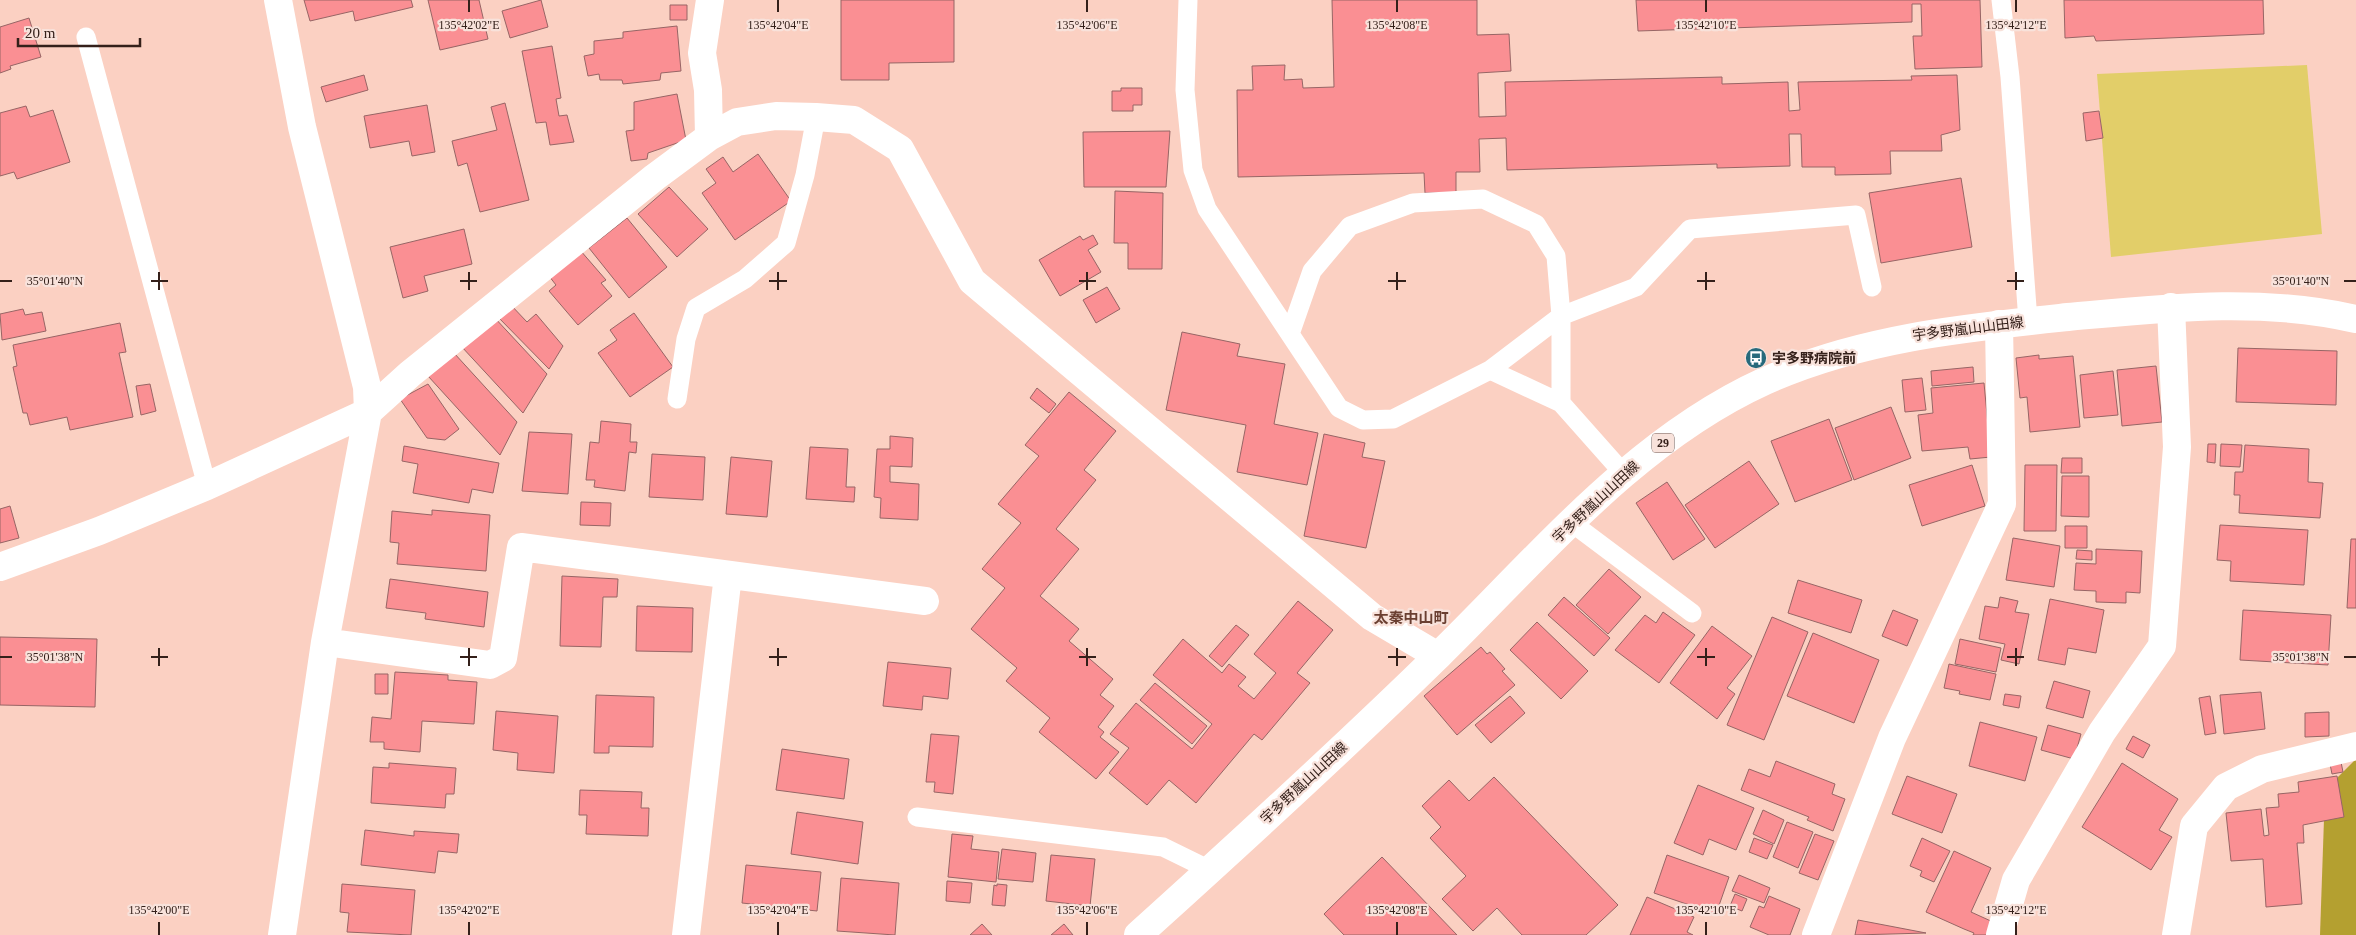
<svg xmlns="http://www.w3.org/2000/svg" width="2356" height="935" viewBox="0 0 2356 935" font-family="'Times New Roman','Noto Sans JP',serif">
<rect width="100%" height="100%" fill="#fbd0c2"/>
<path fill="#e2ce69" d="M 2307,65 L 2322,234 L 2111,257 L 2097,74 Z"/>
<path fill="#b4a030" d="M 2356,759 L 2356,935 L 2320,935 L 2325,790 Z"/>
<path fill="#fa8f93" stroke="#976565" d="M 304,0 L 411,0 L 413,7 L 355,21 L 353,11 L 310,21 Z
M 428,0 L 479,0 L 488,39 L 440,50 Z
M 541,0 L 548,27 L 510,38 L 502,11 Z
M 841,0 L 954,0 L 954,62 L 889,63 L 889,80 L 841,80 Z
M 1332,0 L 1477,0 L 1477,35 L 1509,34 L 1511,71 L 1478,73 L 1479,117 L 1506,116 L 1505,82 L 1722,77 L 1722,84 L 1788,82 L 1789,111 L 1800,110 L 1798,82 L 1912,80 L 1911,76 L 1957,75 L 1960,130 L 1941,135 L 1942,151 L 1890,151 L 1891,174 L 1835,175 L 1835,167 L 1802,167 L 1801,134 L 1789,134 L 1790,166 L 1717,168 L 1717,164 L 1507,170 L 1506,138 L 1479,139 L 1480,172 L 1456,172 L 1456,193 L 1425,193 L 1424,173 L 1238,177 L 1237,90 L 1253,90 L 1252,66 L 1285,65 L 1284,80 L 1302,79 L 1303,88 L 1334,87 Z
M 1636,0 L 1980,0 L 1982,67 L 1915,69 L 1913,36 L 1922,36 L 1921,4 L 1912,4 L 1912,22 L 1638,31 Z
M 2064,0 L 2263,0 L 2264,34 L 2096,41 L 2094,36 L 2065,38 Z
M 670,5 L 687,5 L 687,20 L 670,20 Z
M 29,18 L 41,57 L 10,66 L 11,69 L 0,73 L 0,27 Z
M 677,26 L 681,71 L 661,73 L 660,80 L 623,84 L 622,80 L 600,80 L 599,74 L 588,76 L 584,56 L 594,54 L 594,41 L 623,38 L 623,32 Z
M 552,46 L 561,98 L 556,99 L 559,116 L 567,115 L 574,142 L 550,145 L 546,122 L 536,123 L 522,51 Z
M 364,75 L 368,90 L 326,102 L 321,87 Z
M 1121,88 L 1142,88 L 1142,105 L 1133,105 L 1133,111 L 1112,111 L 1112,91 L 1121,91 Z
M 677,94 L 686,140 L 648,153 L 647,159 L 631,161 L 626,131 L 634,130 L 634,102 Z
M 505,103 L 529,200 L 480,212 L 467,163 L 458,166 L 452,141 L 497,130 L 491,107 Z
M 427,105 L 435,152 L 412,156 L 409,141 L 370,148 L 364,116 Z
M 26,106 L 30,117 L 53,110 L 70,162 L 17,179 L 14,172 L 0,176 L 0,113 Z
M 2099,111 L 2103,138 L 2086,141 L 2083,113 Z
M 1170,131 L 1166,187 L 1084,187 L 1083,132 Z
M 758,154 L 791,201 L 735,240 L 702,193 L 716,183 L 706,169 L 723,157 L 733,172 Z
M 1961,178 L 1972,247 L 1881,263 L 1869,193 Z
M 669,187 L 708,229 L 677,257 L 638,214 Z
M 1115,191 L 1163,193 L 1162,269 L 1128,269 L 1128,243 L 1114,243 Z
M 627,218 L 667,267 L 629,298 L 589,248 Z
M 464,229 L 472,264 L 424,276 L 428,291 L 403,298 L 390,247 Z
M 1093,235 L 1098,244 L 1088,250 L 1101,272 L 1060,296 L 1039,260 L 1080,236 L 1083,240 Z
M 580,250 L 606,280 L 601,283 L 612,296 L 578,325 L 549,291 L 556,285 L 549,276 Z
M 1107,287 L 1120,309 L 1096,323 L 1083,300 Z
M 509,303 L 527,322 L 536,314 L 563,346 L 549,369 L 496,315 Z
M 23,309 L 25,315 L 42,312 L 46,331 L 2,340 L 0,314 Z
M 634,313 L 673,367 L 630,397 L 598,353 L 617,340 L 610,330 Z
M 493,316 L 547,374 L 523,413 L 461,346 Z
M 120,323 L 126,352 L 119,353 L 133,417 L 70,430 L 67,417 L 30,425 L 27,413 L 23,413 L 13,367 L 17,366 L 13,345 Z
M 1182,332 L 1240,344 L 1237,356 L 1285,364 L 1274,424 L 1318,433 L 1307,485 L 1237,472 L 1246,425 L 1166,410 Z
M 2238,348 L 2337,351 L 2336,405 L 2236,402 Z
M 454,353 L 517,422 L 500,455 L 428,376 Z
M 2039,355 L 2039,359 L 2073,356 L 2080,427 L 2030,432 L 2027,397 L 2020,398 L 2016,358 Z
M 2156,366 L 2162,422 L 2122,426 L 2117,370 Z
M 1973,367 L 1974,382 L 1932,386 L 1931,371 Z
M 2113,371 L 2118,415 L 2084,418 L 2080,375 Z
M 1922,378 L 1926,410 L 1905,412 L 1902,380 Z
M 1984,383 L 1991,457 L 1970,459 L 1968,447 L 1922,451 L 1918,415 L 1933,413 L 1931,388 Z
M 150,384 L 156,411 L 141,415 L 136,386 Z
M 428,384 L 459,429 L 445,440 L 427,438 L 400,399 Z
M 1037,388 L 1056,404 L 1049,413 L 1030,398 Z
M 1069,392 L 1116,431 L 1084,470 L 1096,480 L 1056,529 L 1079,549 L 1040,596 L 1079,629 L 1069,641 L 1113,679 L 1100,695 L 1114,706 L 1098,727 L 1104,732 L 1100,737 L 1119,752 L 1096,779 L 1039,732 L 1050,718 L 1006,681 L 1017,668 L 971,629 L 1005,588 L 982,569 L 1021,523 L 998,504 L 1039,456 L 1025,445 Z
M 1891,407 L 1911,458 L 1854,480 L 1835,428 Z
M 1829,419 L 1852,480 L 1795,502 L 1771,441 Z
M 601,421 L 631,424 L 630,442 L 637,442 L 636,453 L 629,452 L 625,491 L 594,487 L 595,480 L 586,480 L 590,442 L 599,443 Z
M 529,432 L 572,434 L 568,494 L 522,491 Z
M 1324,434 L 1365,443 L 1362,457 L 1385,461 L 1366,548 L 1304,536 Z
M 890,436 L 913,438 L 912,467 L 890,466 L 890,482 L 919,484 L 918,520 L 880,518 L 881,498 L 874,497 L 877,449 L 890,449 Z
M 2208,444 L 2216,444 L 2215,463 L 2207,462 Z
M 2221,444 L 2242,445 L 2240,467 L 2220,466 Z
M 2245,445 L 2309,449 L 2308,482 L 2323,483 L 2320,518 L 2239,513 L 2240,495 L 2234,495 L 2235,472 L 2243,472 Z
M 404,446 L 499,463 L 493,493 L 472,489 L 469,503 L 413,493 L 418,464 L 402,461 Z
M 810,447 L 848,449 L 846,487 L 855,487 L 854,502 L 806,499 Z
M 652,454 L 705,457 L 703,500 L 649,497 Z
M 731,457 L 772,461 L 767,517 L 726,514 Z
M 2062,458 L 2082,458 L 2082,473 L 2061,473 Z
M 1749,461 L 1779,504 L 1715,548 L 1685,505 Z
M 1972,465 L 1985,506 L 1922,526 L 1909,485 Z
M 2025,465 L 2057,465 L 2056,531 L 2024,531 Z
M 2062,476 L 2089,476 L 2089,517 L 2061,516 Z
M 1667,482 L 1705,539 L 1673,560 L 1636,503 Z
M 581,502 L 611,503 L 610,526 L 580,525 Z
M 10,506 L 19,538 L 0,543 L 0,509 Z
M 432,510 L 490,515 L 486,571 L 397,564 L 399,543 L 390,542 L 392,511 L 432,515 Z
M 2220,525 L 2308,530 L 2304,585 L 2230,581 L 2231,561 L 2217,560 Z
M 2065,526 L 2087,526 L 2087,548 L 2065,548 Z
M 2013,538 L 2060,546 L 2054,587 L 2006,580 Z
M 2351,539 L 2356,539 L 2356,608 L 2347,608 Z
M 2096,549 L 2142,551 L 2140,593 L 2126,592 L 2126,603 L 2096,602 L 2096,591 L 2074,590 L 2076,563 L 2096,564 Z
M 2077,550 L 2092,551 L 2092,560 L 2076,559 Z
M 1609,569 L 1641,597 L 1608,634 L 1576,605 Z
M 562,576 L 618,579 L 617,597 L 603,597 L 601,647 L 560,646 Z
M 390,579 L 488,592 L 484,627 L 425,619 L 426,613 L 386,608 Z
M 1798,580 L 1862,600 L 1851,633 L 1788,613 Z
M 1564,597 L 1610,638 L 1594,656 L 1548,615 Z
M 2000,597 L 2018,601 L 2015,612 L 2029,614 L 2019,664 L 2001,660 L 2005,644 L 1979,639 L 1985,606 L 1998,608 Z
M 2050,599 L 2104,610 L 2096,653 L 2068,648 L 2065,665 L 2038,660 Z
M 1298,601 L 1333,630 L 1297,673 L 1310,683 L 1262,740 L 1254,734 L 1196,803 L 1169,780 L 1147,805 L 1109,773 L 1129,748 L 1110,734 L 1136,703 L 1192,749 L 1212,724 L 1153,675 L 1183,639 L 1222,673 L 1229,664 L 1246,677 L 1238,686 L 1254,699 L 1276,673 L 1254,654 Z
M 637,606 L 693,608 L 692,652 L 636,651 Z
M 1893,610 L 1918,620 L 1907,646 L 1882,636 Z
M 2243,610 L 2331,615 L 2328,665 L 2240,660 Z
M 1663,612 L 1695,635 L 1659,683 L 1615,650 L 1645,615 L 1656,623 Z
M 1772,617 L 1808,632 L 1764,740 L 1727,725 Z
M 1537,622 L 1588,671 L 1561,699 L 1510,650 Z
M 1236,625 L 1249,635 L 1222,667 L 1209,656 Z
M 1712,626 L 1752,656 L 1727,688 L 1735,694 L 1717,719 L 1670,683 Z
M 1813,633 L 1879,660 L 1854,723 L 1787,696 Z
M 0,637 L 97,639 L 95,707 L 0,705 Z
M 1960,639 L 2001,648 L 1996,672 L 1955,664 Z
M 1481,647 L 1487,654 L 1490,652 L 1505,669 L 1502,671 L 1515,685 L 1457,735 L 1424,696 Z
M 888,662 L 951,668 L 948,699 L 923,696 L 922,710 L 883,706 Z
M 1949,664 L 1996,674 L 1990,700 L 1959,694 L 1960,691 L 1944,688 Z
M 395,672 L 448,675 L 448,680 L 477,682 L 474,724 L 422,721 L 420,752 L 384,749 L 384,742 L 370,742 L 372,717 L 391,719 Z
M 375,674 L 388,674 L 388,694 L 375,694 Z
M 2054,681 L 2090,691 L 2083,718 L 2046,708 Z
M 1155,683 L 1207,726 L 1192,744 L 1140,700 Z
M 2261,692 L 2265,729 L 2224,734 L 2220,695 Z
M 2005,694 L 2021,696 L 2019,708 L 2003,705 Z
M 596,695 L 654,697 L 653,747 L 609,746 L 609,753 L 594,753 Z
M 1510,696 L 1525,713 L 1491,743 L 1475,725 Z
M 2210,696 L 2216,733 L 2205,735 L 2199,698 Z
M 496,711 L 558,716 L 554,773 L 517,770 L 518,753 L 493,750 Z
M 2329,712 L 2329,736 L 2305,737 L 2305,713 Z
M 1980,722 L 2037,737 L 2025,781 L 1969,766 Z
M 2048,725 L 2081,734 L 2074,759 L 2041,750 Z
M 931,734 L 959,736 L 953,794 L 934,792 L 935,782 L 926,782 Z
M 2133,736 L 2150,745 L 2143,758 L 2126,749 Z
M 782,749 L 849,759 L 844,799 L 776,790 Z
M 1776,761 L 1835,784 L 1832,794 L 1845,799 L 1833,831 L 1807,820 L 1809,817 L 1741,790 L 1749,769 L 1770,777 Z
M 2341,762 L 2343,772 L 2332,774 L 2330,764 Z
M 389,763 L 456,768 L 454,794 L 446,794 L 445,808 L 371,803 L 373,767 L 389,768 Z
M 2122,763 L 2178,799 L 2159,830 L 2172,837 L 2151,870 L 2082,827 Z
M 1907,776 L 1957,794 L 1942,833 L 1892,814 Z
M 2337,776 L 2344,817 L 2303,825 L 2304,843 L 2297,843 L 2302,904 L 2266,907 L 2263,859 L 2231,861 L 2226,813 L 2261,809 L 2264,836 L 2269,835 L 2266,808 L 2279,807 L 2278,794 L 2299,792 L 2298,782 Z
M 1494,777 L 1618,905 L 1586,935 L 1522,935 L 1497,908 L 1473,931 L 1442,899 L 1466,876 L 1430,838 L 1441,827 L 1422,806 L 1449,780 L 1469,801 Z
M 1698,785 L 1754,808 L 1736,850 L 1709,839 L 1703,855 L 1674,843 Z
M 580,790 L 642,792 L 641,808 L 649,808 L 648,836 L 586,834 L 587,815 L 579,815 Z
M 1763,810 L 1784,820 L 1774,844 L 1753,834 Z
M 797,812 L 863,822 L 858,864 L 791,854 Z
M 1787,822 L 1813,832 L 1798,868 L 1773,857 Z
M 365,830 L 414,836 L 414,831 L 459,834 L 457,853 L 438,851 L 435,873 L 361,865 Z
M 952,834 L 973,836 L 971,849 L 999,852 L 996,882 L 948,877 Z
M 1815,834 L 1834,841 L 1818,880 L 1799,873 Z
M 1754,838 L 1773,845 L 1767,859 L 1749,852 Z
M 1922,838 L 1950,851 L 1934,882 L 1920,876 L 1922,871 L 1910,866 Z
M 1002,849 L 1036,853 L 1033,882 L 998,879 Z
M 1954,851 L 1991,868 L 1971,912 L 1993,922 L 1987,935 L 1973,935 L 1974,933 L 1964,929 L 1926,912 Z
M 1051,855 L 1095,859 L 1090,906 L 1046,901 Z
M 1667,855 L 1729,877 L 1716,914 L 1654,893 Z
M 1382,857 L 1457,935 L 1344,935 L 1324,914 Z
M 746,865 L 821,872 L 817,911 L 742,903 Z
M 1739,875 L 1770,888 L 1764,903 L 1732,891 Z
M 841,878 L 899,883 L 895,935 L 837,931 Z
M 947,881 L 972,883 L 970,903 L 946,901 Z
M 342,884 L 415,890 L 411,935 L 347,932 L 349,913 L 340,912 Z
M 997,884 L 1007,885 L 1005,906 L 992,905 L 994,885 L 997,886 Z
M 1735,894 L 1747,899 L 1742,911 L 1730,906 Z
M 1769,896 L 1800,909 L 1790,935 L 1769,935 L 1750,927 L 1759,906 L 1764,908 Z
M 1647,897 L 1694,917 L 1687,932 L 1693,935 L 1630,935 Z
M 1858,920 L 1926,933 L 1855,935 Z
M 982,924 L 992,935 L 970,935 Z
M 1064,924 L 1073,935 L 1051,935 Z"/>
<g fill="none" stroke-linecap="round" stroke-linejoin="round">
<path stroke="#fff" stroke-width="19" d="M 1188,0 L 1185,90 L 1193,170 L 1207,209 L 1339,408 L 1363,420 L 1393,419 L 1490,370 L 1561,316 L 1636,287 L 1690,229 L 1856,215 L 1872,287
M 2001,0 L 2010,77 L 2028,321
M 86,37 L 207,486
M 1290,334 L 1312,271 L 1350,226 L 1413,203 L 1483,199 L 1536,224 L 1556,256 L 1561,316 L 1561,403
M 1490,370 L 1561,403 L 1624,474
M 677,399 L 686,339 L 696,308 L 745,279 L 786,243 L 805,175 L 816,117
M 1572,523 L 1692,613
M 917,817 L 1163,847 L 1210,870"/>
<path stroke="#fff" stroke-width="28" d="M 278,0 L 302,127 L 367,387 L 368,412 L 325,642 L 282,935
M 709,137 L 708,90 L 702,53 L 710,0
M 0,567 L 99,531 L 207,486 L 368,412 L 410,374 L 655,177 L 709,137 L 737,122 L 776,116 L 816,117 L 854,120 L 900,149 L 972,281 L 1372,617 L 1438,656
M 325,642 L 490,665 L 503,658 L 521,547 L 925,601
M 686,935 L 728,575
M 1816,935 L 1892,738 L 2002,504 L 1999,324
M 2000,935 L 2016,880 L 2102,732 L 2162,646 L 2177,447 L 2171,307
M 2176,935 L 2194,826 L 2226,787 L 2262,769 L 2356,746"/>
<path stroke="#fff" stroke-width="28" d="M 1138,935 C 1240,843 1342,750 1440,654 C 1540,556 1635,440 1765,381 C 1861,338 1964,328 2068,317 C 2166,308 2259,297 2356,319"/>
</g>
<path fill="none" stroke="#34201a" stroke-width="2" d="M 469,0 L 469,12M 778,0 L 778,12M 1087,0 L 1087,12M 1397,0 L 1397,12M 1706,0 L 1706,12M 2016,0 L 2016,12M 159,272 L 159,290M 469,272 L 469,290M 778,272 L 778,290M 1087,272 L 1087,290M 1397,272 L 1397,290M 1706,272 L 1706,290M 2016,272 L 2016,290M 0,281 L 12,281M 151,281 L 168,281M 460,281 L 477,281M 769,281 L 787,281M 1079,281 L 1096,281M 1388,281 L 1406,281M 1697,281 L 1715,281M 2007,281 L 2024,281M 2344,281 L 2356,281M 159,648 L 159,666M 469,648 L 469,666M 778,648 L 778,666M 1087,648 L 1087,666M 1397,648 L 1397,666M 1706,648 L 1706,666M 2016,648 L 2016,666M 0,657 L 12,657M 151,657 L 168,657M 460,657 L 477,657M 769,657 L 787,657M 1079,657 L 1096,657M 1388,657 L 1406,657M 1697,657 L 1715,657M 2007,657 L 2024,657M 2344,657 L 2356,657M 159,922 L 159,935M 469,922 L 469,935M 778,922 L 778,935M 1087,922 L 1087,935M 1397,922 L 1397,935M 1706,922 L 1706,935M 2016,922 L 2016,935"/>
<defs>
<g id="bus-disc" transform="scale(1.125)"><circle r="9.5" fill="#276a7c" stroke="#f8e2db"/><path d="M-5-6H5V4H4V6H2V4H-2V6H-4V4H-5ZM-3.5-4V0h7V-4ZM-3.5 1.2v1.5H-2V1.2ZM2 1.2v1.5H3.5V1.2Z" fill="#fff"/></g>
</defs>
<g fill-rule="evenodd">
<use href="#bus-disc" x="1756" y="358"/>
</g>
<g text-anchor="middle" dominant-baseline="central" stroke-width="4.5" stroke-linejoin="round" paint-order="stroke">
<rect fill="#f8e2db" stroke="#6f5a54" stroke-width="1" x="1652" y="433.5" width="22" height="19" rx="4"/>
<g font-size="12" font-weight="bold" fill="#34201a">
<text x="1663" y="443">29</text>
</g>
<g font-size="14" fill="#34201a" stroke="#f8e2db">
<text transform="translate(1968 329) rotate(-7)">宇多野嵐山山田線</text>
<text transform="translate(1596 502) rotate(-43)">宇多野嵐山山田線</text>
<text transform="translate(1304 783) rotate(-43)">宇多野嵐山山田線</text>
</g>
<g font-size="14" font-weight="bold" fill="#34201a" stroke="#f8e2db" text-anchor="start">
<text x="1772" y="358">宇多野病院前</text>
</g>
<g font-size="15" font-weight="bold" fill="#6a3f31" stroke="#f8e2db">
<text x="1411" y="618">太秦中山町</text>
</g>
</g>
<g font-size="12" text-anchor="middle" fill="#34201a" stroke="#f8e2db" stroke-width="4.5" stroke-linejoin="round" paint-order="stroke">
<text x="469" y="29">135°42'02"E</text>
<text x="778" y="29">135°42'04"E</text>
<text x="1087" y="29">135°42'06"E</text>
<text x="1397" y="29">135°42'08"E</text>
<text x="1706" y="29">135°42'10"E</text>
<text x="2016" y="29">135°42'12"E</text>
<text x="55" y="285">35°01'40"N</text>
<text x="2301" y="285">35°01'40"N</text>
<text x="55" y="661">35°01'38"N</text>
<text x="2301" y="661">35°01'38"N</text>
<text x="159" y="914">135°42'00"E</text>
<text x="469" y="914">135°42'02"E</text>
<text x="778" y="914">135°42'04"E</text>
<text x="1087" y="914">135°42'06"E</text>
<text x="1397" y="914">135°42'08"E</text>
<text x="1706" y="914">135°42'10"E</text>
<text x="2016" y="914">135°42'12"E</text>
</g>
<path d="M18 38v8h122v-8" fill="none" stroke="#34201a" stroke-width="2.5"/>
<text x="25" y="38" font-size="15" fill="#34201a" stroke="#f8e2db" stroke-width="4" paint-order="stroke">20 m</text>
</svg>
